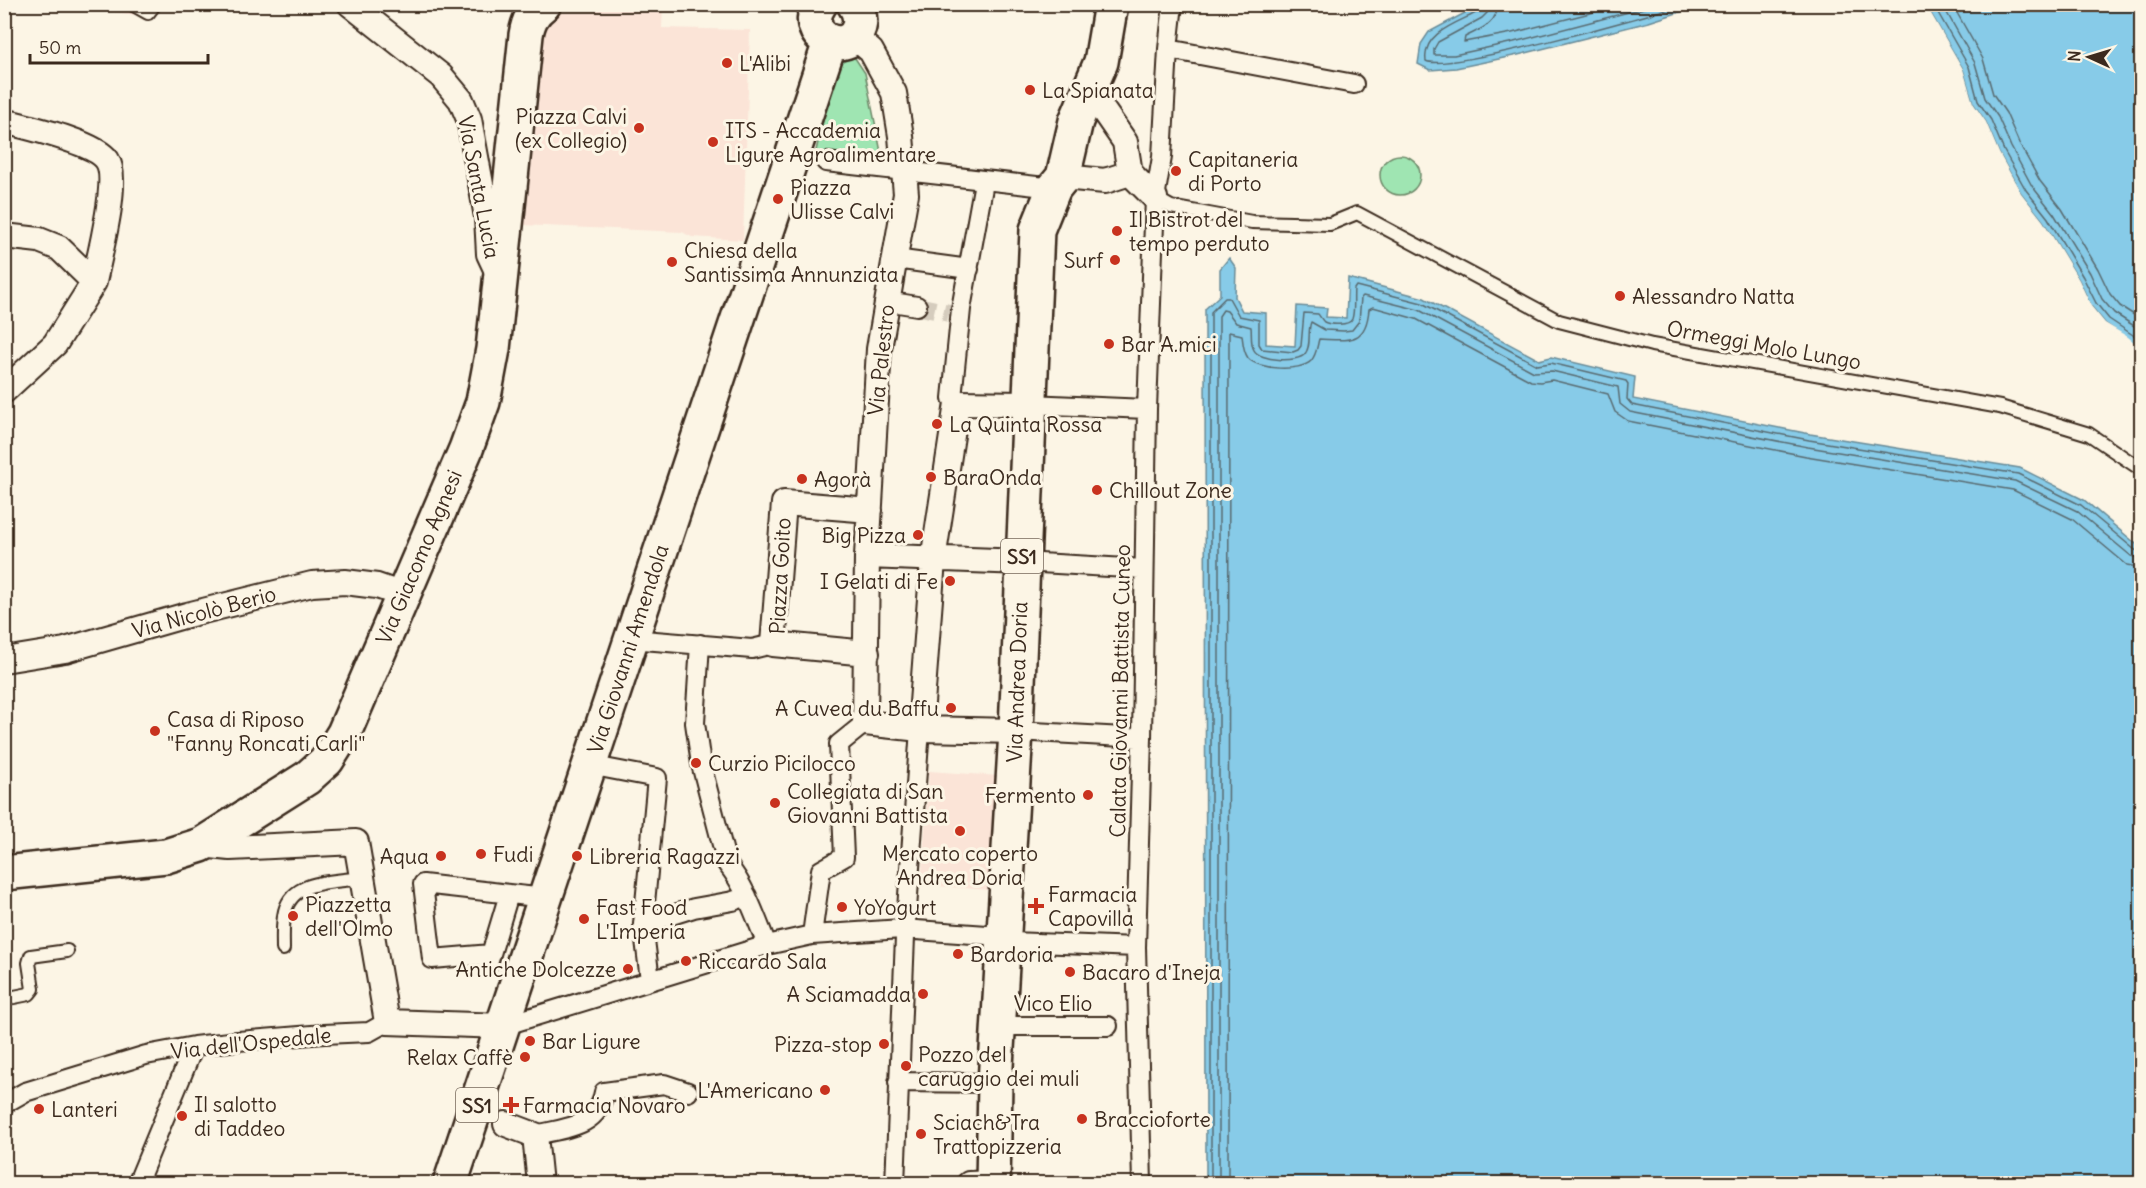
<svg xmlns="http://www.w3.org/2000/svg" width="2146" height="1188" viewBox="0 0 2146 1188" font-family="Delius,sans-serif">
<rect width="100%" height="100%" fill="#fcf5e5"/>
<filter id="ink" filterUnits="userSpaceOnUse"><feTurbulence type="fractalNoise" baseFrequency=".0167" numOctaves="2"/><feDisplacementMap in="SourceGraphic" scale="12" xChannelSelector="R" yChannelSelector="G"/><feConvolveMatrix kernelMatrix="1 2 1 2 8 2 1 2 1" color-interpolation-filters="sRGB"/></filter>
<g filter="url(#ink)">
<path fill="#fbe4d7" d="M 663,4 L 662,28 L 750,30 L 743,240 L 692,237 L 682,232 L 521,225 L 541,24 L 577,5 Z
M 98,5 L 159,5 L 150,17 L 108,11 Z
M 929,771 L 999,776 L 991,890 L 921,885 Z"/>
<path fill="#9fe5b2" stroke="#6d8868" stroke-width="1.5" d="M 849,58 L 855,58 L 865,73 L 883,162 L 815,155 L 834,73 L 840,63 Z
M1380 175a20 20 0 1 1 40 0a20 20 0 1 1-40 0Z"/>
<path fill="#87cbe8" stroke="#698b97" stroke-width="1.5" d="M 1480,5 L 1480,4 L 1702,5 L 1649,22 L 1518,55 L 1456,68 L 1430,70 L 1418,64 L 1421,44 L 1429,32 Z
M 1926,5 L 2141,5 L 2141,348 L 2105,323 L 2091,306 L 2079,280 L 2043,221 L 2021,193 L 1999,153 L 1986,122 L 1973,103 L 1963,69 Z
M 1229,258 L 1236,268 L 1235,297 L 1242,311 L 1266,313 L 1266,344 L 1295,346 L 1297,306 L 1327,308 L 1326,317 L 1346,318 L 1348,278 L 1424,298 L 1539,360 L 1551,357 L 1635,377 L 1633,399 L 1810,434 L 2020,468 L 2084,500 L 2141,548 L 2141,1183 L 1206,1183 L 1205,309 L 1220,295 L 1220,269 Z"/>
<path fill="#fcf5e5" d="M 1923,4 L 1926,5 L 1963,69 L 1973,103 L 1986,122 L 1999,153 L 2021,193 L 2043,221 L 2079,280 L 2091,306 L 2105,323 L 2128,337 L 2141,348 L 2142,351 L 2103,326 L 2088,308 L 2076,281 L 2040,223 L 2019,195 L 1996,155 L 1983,124 L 1970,105 L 1961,71 Z"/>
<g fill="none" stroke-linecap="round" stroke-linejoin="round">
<path stroke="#596a6f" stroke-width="1.5" d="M 1481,4 L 1478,12 C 1457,23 1422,33 1426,61 C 1447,72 1649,16 1683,4
M 1489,4 L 1487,13 L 1482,18 L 1438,42 L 1434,49 L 1434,55 L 1454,55 L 1514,42 L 1659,4
M 1498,4 C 1497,25 1480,29 1465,37 L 1464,42 L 1512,33 L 1625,4
M 1933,4 L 1969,67 L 1978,101 L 1991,120 L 2004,151 L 2026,190 L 2048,218 L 2083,277 L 2096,303 L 2109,319 L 2142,341
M 1942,4 L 1975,63 L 1985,98 L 1998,117 L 2011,147 L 2032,186 L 2054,214 L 2090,273 L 2102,299 L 2114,313 L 2142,331
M 1952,4 L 1983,59 L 1993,94 L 2006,113 L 2019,143 L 2040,181 L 2062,209 L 2098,269 L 2110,294 L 2120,306 L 2142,320
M 1211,1184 L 1211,312 L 1225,298 L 1229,298 L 1239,316 L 1259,320 L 1259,344 L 1262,349 L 1293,352 L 1298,350 L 1301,346 L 1304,313 L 1318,314 C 1319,315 1322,320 1324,322 C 1330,325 1349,326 1352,319 C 1355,311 1353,297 1354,289 L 1356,286 L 1422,303 L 1537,365 L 1551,363 L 1626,381 L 1628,384 L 1627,399 L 1632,405 L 1809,440 L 2018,474 L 2081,505 L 2135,550 L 2142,552
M 1219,1184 L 1219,316 L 1223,310 L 1227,311 L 1236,323 L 1251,327 C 1252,334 1250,343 1254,350 C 1259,361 1298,363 1305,354 C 1312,345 1307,332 1311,322 L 1325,330 L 1344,331 L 1352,330 L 1359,321 L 1361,298 L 1363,296 L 1419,310 L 1534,372 L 1552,371 L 1618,387 L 1620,404 L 1630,412 L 1808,447 L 2015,481 L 2077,511 L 2131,556 L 2142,559
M 1228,1184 L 1229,332 L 1242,335 C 1243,343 1243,351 1248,358 C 1258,370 1300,372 1311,361 C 1317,354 1317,346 1319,339 C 1348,340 1366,345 1369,309 L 1373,307 L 1416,319 L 1531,381 L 1540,382 L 1552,380 L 1608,394 L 1615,412 L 1628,421 L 1806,456 L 2013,490 L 2072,519 L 2127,565 L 2142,568"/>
<path stroke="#d5ccbd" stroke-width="18" stroke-dasharray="18 9" stroke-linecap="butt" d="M 917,306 L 949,313"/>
<g stroke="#3b2a1e" stroke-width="16">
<path id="service" d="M 132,4 L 148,13 L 155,4
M 1155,198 L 1171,207 L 1252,222 L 1330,224 L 1357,213 L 1559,321 L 1652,345 L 2000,407 L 2089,434 L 2142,470
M 283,949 C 283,937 282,923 285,911 C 293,879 335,882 362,878
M 4,999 L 29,994 L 33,989 L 29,963 L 31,956 L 67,951"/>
</g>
<g stroke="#3b2a1e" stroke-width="22">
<path id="pedestrian" d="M 1168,49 L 1354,84
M 826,162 L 1054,188
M 895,259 L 969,269
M 886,301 L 917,306
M 957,403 L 952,398 L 961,309 L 984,182
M 1029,404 L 1147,409
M 1022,562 L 1144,569
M 631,639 L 752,649 L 773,644
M 700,644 L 695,723 L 701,764 L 727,864 C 746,887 756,918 767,945
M 1016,731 L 1142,738
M 589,765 L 657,778 L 643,924 L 650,980
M 643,924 L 694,908 L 733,901 L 747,896
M 812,935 L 821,870 L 844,857 L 839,744 L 865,723
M 1012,942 L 1136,947
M 491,954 L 432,959 L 423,884 L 545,898
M 488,964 L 509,894
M 503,1026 L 767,945 L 812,935 L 902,929 L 987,935
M 998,1026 L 1108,1026
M 898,1082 L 995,1083
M 4,1104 L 25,1092 L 146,1055 L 194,1046 L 238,1041 L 324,1034 L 369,1032 L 387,1022
M 535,1135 C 564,1128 599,1128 604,1092 L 664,1084 L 688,1092
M 137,1184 L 194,1046
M 895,1184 L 905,937 L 920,729
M 1142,1184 L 1136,947 L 1142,738 L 1147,409 L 1155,198 L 1162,157 L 1168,49 L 1173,4"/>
</g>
<g stroke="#3b2a1e" stroke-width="28">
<path id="minor" d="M 350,4 L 441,76 L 461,100 L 469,119 L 487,217 L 489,254 L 496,269
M 853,36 L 871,51 L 894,93 L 901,136 L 906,194 L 879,349 L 867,556 L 865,723 L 920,729 L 1016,731
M 1089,90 L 1125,142 L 1130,173
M 4,121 C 26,127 95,142 107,160 C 120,179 99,257 94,282
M 1130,173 L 1155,198
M 1063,177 L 1105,181 L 1130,173
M 4,236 L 39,240 L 59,248 L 94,282 L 55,344 L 4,391
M 867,556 L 1022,562
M 867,653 L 773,644 L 784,503 L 870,510
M 4,660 L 65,650 L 187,615 L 312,584 L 345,582 L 377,586 L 403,595
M 920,729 L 933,560 L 957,403 L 1029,404
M 201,845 L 230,848 L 356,842 L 387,1022 L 503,1026
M 506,1124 L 535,1135 L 540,1184
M 969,1184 L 993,1183"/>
</g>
<g stroke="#3b2a1e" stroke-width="38">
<path id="secondary" d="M 4,873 L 166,856 L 201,845 L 307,778 L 327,760 L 344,733 L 466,449 L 483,402 L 493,349 L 526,35 C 528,22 532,13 544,4"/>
</g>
<g stroke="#3b2a1e" stroke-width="38">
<path id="primary" d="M 820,4 C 798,36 848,60 859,27 C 861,19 859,11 854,4
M 450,1184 L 830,42
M 993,1184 L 995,1083 L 1016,731 L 1037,230 L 1054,188 L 1063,177 L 1076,121 L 1101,62 L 1111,4"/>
</g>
<use href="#service" stroke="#fcf5e5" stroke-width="12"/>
<use href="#pedestrian" stroke="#fcf5e5" stroke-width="18"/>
<use href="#minor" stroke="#fcf5e5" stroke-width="24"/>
<use href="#secondary" stroke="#fcf5e5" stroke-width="33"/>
<use href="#primary" stroke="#fcf5e5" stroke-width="33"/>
</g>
</g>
<g fill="#c8321e" stroke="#fcf5e5" stroke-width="2">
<circle cx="727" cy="63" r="6"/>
<circle cx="1030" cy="90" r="6"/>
<circle cx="639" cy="128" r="6"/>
<circle cx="713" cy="142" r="6"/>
<circle cx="1176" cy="171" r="6"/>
<circle cx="778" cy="199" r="6"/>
<circle cx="1117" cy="231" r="6"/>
<circle cx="1115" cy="260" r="6"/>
<circle cx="672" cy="262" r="6"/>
<circle cx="1620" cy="296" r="6"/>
<circle cx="1109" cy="344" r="6"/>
<circle cx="937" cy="424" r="6"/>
<circle cx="931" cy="477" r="6"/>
<circle cx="802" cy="479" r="6"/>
<circle cx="1097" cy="490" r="6"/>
<circle cx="918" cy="535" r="6"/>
<circle cx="950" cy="581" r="6"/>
<circle cx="951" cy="708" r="6"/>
<circle cx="155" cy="731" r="6"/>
<circle cx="696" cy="763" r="6"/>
<circle cx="1088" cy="795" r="6"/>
<circle cx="775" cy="803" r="6"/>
<circle cx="960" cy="831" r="6"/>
<circle cx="481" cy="854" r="6"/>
<circle cx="441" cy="856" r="6"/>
<circle cx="577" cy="856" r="6"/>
<path d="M1033 897h6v6h6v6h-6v6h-6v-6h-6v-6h6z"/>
<circle cx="842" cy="907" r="6"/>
<circle cx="293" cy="916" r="6"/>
<circle cx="584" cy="919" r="6"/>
<circle cx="958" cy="954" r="6"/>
<circle cx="686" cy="961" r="6"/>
<circle cx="628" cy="969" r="6"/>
<circle cx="1070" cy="972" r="6"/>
<circle cx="923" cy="994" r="6"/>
<circle cx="530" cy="1041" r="6"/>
<circle cx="884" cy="1044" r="6"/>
<circle cx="525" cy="1057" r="6"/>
<circle cx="906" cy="1066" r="6"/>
<circle cx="825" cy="1090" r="6"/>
<path d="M508 1096h6v6h6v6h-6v6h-6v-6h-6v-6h6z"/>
<circle cx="39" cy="1109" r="6"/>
<circle cx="182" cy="1116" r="6"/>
<circle cx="1082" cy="1119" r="6"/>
<circle cx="921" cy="1134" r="6"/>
</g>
<g text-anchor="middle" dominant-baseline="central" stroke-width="6" stroke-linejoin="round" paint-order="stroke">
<g fill="#fcf5e5" stroke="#75675a" stroke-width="1.5">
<rect x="1001" y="539" width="42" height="34" rx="4.5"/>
<rect x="456" y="1088" width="42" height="34" rx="4.5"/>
</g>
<g font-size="20" font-weight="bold" fill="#3b2a1e">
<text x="1022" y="556">SS1</text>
<text x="477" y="1105">SS1</text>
</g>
<g font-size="21" fill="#3b2a1e" stroke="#fcf5e5" text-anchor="start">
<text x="739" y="63">L'Alibi</text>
<text x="1042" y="90">La Spianata</text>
<text x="627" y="116" text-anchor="end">Piazza Calvi<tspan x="627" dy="24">(ex Collegio)</tspan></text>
<text x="725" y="130">ITS - Accademia<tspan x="725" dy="24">Ligure Agroalimentare</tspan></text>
<text x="1188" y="159">Capitaneria<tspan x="1188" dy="24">di Porto</tspan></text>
<text x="790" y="187">Piazza<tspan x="790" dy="24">Ulisse Calvi</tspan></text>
<text x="1129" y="219">Il Bistrot del<tspan x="1129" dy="24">tempo perduto</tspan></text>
<text x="684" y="250">Chiesa della<tspan x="684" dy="24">Santissima Annunziata</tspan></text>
<text x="1103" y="260" text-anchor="end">Surf</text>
<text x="1632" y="296">Alessandro Natta</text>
<text x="1121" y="344">Bar A.mici</text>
<text x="949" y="424">La Quinta Rossa</text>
<text x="943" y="477">BaraOnda</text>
<text x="814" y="479">Agorà</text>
<text x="1109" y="490">Chillout Zone</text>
<text x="906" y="535" text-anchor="end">Big Pizza</text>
<text x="938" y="581" text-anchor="end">I Gelati di Fe</text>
<text x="939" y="708" text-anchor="end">A Cuvea du Baffu</text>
<text x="167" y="719">Casa di Riposo<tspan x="167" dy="24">"Fanny Roncati Carli"</tspan></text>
<text x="708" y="763">Curzio Picilocco</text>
<text x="787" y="791">Collegiata di San<tspan x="787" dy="24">Giovanni Battista</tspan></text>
<text x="1076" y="795" text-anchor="end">Fermento</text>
<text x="960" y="853" text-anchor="middle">Mercato coperto<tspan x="960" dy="24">Andrea Doria</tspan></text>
<text x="493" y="854">Fudi</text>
<text x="429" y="856" text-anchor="end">Aqua</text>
<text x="589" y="856">Libreria Ragazzi</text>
<text x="1048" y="894">Farmacia<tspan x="1048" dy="24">Capovilla</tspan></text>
<text x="305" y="904">Piazzetta<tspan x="305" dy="24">dell'Olmo</tspan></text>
<text x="596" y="907">Fast Food<tspan x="596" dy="24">L'Imperia</tspan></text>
<text x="854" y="907">YoYogurt</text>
<text x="970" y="954">Bardoria</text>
<text x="698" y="961">Riccardo Sala</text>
<text x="616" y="969" text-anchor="end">Antiche Dolcezze</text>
<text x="1082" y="972">Bacaro d'Ineja</text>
<text x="911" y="994" text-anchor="end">A Sciamadda</text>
<text x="542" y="1041">Bar Ligure</text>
<text x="872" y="1044" text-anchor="end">Pizza-stop</text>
<text x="918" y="1054">Pozzo del<tspan x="918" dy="24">caruggio dei muli</tspan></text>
<text x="513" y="1057" text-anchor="end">Relax Caffè</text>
<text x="813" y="1090" text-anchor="end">L'Americano</text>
<text x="194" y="1104">Il salotto<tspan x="194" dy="24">di Taddeo</tspan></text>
<text x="523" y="1105">Farmacia Novaro</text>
<text x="51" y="1109">Lanteri</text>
<text x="1094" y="1119">Braccioforte</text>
<text x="933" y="1122">Sciach&amp;Tra<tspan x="933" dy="24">Trattopizzeria</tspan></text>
</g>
<g font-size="21" fill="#3b2a1e" stroke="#fcf5e5">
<text transform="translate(479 187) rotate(79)">Via Santa Lucia</text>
<text transform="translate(1764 345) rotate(10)">Ormeggi Molo Lungo</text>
<text transform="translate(881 360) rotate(-84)">Via Palestro</text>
<text transform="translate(419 557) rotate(-67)">Via Giacomo Agnesi</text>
<text transform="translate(780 576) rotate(-87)">Piazza Goito</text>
<text transform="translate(204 612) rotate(-15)">Via Nicolò Berio</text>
<text transform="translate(628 649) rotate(-72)">Via Giovanni Amendola</text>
<text transform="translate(1017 682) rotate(-88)">Via Andrea Doria</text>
<text transform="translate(1120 691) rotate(-89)">Calata Giovanni Battista Cuneo</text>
<text x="1053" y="1003">Vico Elio</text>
<text transform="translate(251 1043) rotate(-6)">Via dell'Ospedale</text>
</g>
</g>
<rect width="2146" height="1188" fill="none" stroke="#fcf5e5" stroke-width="24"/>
<rect x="12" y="12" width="2122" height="1164" fill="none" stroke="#3b2a1e" stroke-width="2" filter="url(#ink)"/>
<g transform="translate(2089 57) rotate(274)" stroke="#fcf5e5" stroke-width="4.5" paint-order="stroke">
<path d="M0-4.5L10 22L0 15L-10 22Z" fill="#3b2a1e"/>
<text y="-9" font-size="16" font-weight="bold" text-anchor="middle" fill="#3b2a1e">N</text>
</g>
<path d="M30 54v9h178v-9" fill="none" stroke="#3b2a1e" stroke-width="3"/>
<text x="39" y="54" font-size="18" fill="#3b2a1e" stroke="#fcf5e5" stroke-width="4.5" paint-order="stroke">50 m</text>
</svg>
